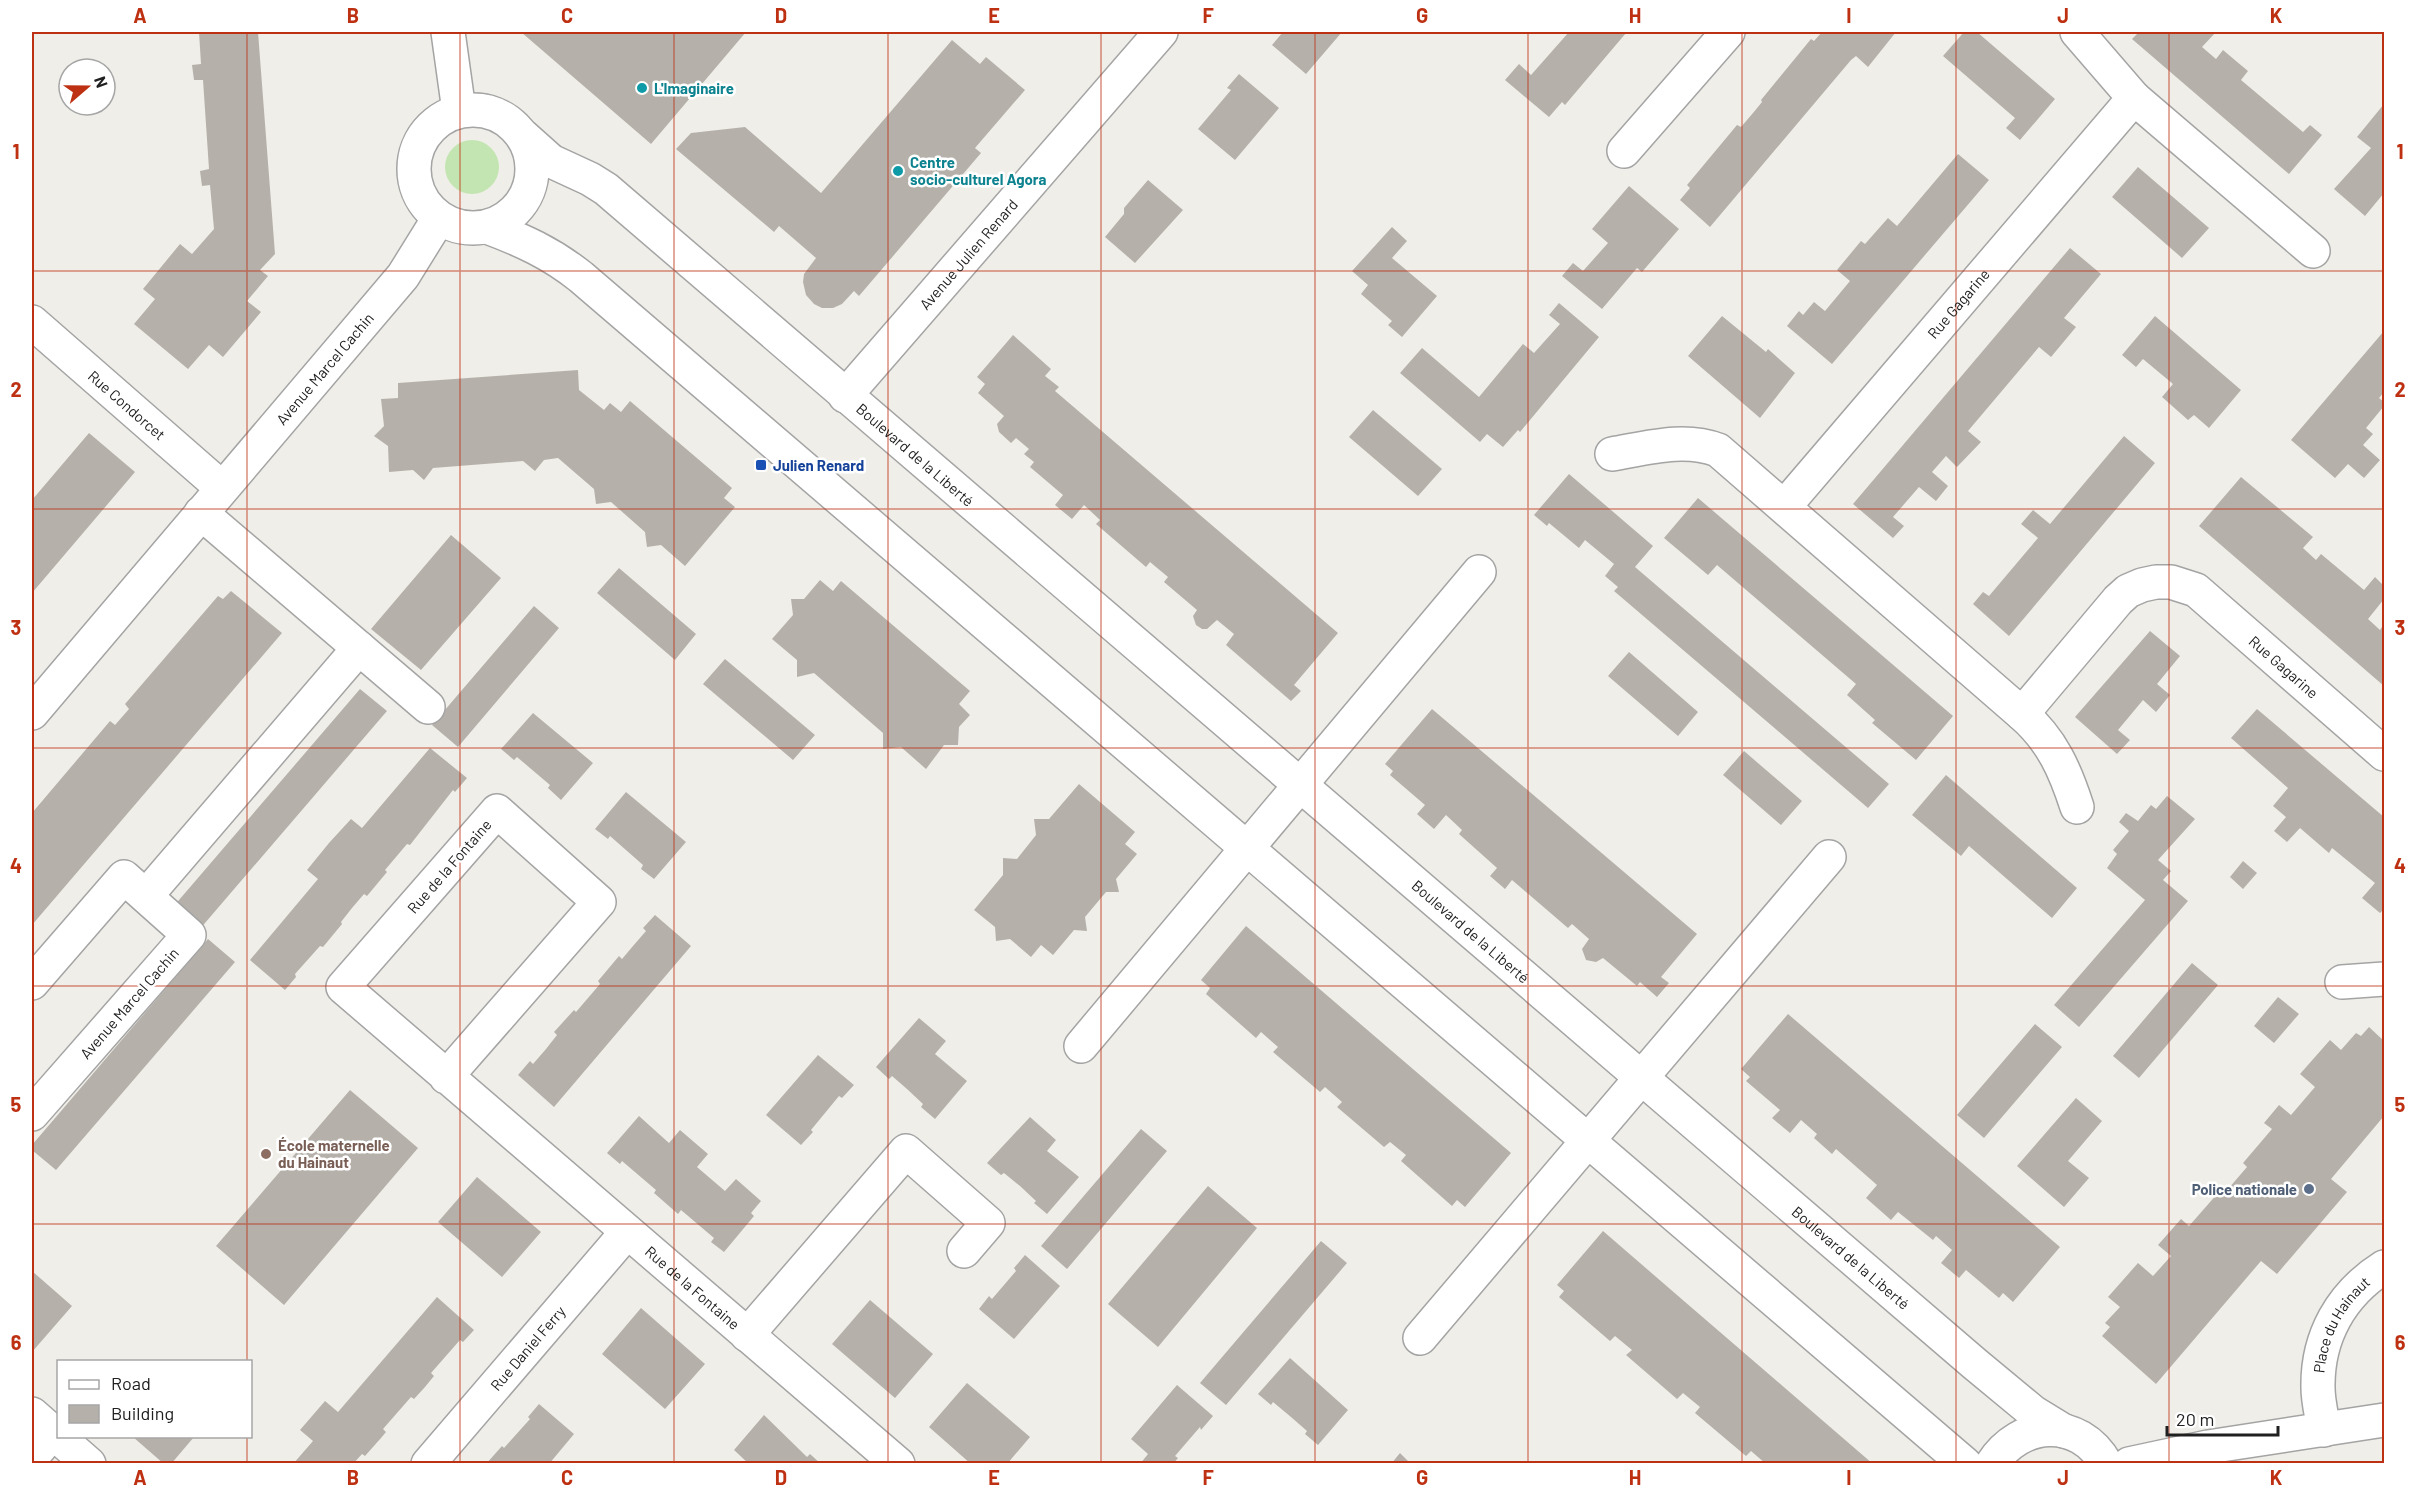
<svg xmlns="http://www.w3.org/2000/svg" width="2416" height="1495" viewBox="0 0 2416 1495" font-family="Barlow,sans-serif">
<rect width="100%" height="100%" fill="#f0eee8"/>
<path fill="#c3e5b2" d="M445 167a27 27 0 1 1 54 0a27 27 0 1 1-54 0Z"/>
<path fill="#b5b1aa" d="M 199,32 L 258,32 L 275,254 L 260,270 L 268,276 L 247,301 L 261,312 L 223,357 L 209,345 L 188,369 L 134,324 L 155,299 L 143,289 L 180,244 L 192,254 L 214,229 L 210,185 L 202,186 L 200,171 L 209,169 L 203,80 L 194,80 L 192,65 L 201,64 Z
M 521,32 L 746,32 L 651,144 Z
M 1283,32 L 1342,32 L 1306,74 L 1272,45 Z
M 1569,32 L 1624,32 L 1626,33 L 1565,105 L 1562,102 L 1549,117 L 1505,80 L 1519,64 L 1531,75 Z
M 1822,32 L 1896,32 L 1868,67 L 1856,56 L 1851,60 L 1710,227 L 1680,200 L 1690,188 L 1687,185 L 1737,125 L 1741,127 L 1753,113 L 1762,102 L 1761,100 L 1811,39 L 1814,41 Z
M 1964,32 L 1977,32 L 2055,99 L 2020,140 L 2006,128 L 2015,118 L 1943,56 Z
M 2139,32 L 2216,32 L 2202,47 L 2216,59 L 2223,50 L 2236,61 L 2248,71 L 2241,80 L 2303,132 L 2310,125 L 2322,135 L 2289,174 L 2132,39 Z
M 952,40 L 980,64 L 986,57 L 1025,90 L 975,148 L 981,153 L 859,296 L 854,291 L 842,304 L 833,308 L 822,308 L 814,304 L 806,295 L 803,282 L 804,274 L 816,258 L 779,226 L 774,232 L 676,149 L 691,133 L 745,127 L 821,193 Z
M 1239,74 L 1279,108 L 1235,160 L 1198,129 L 1231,90 L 1227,88 Z
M 2384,104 L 2384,193 L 2365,216 L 2334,189 L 2371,148 L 2357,137 Z
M 1958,154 L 1989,180 L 1832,364 L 1787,326 L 1799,311 L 1803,315 L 1814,302 L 1825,311 L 1850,281 L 1837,270 L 1861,241 L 1865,244 L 1888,218 L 1897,226 Z
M 2138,167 L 2209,228 L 2182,258 L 2112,197 Z
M 1148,180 L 1183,210 L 1135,263 L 1105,237 L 1124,214 L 1124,208 Z
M 1629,186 L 1679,229 L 1642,272 L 1637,268 L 1602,309 L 1562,276 L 1573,263 L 1583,271 L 1608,243 L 1592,229 Z
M 1392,227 L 1407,241 L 1392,258 L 1437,296 L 1402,337 L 1388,325 L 1392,321 L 1361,294 L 1368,285 L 1352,271 Z
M 2070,248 L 2101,274 L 2064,318 L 2076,327 L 2051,357 L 2039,347 L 1968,431 L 1981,442 L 1957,467 L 1946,456 L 1932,472 L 1948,486 L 1936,501 L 1919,487 L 1893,517 L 1904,526 L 1893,538 L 1853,504 Z
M 1559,303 L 1599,337 L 1520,432 L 1518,430 L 1503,447 L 1487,434 L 1480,442 L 1400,373 L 1422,348 L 1479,397 L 1523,344 L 1534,353 L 1560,324 L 1549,315 Z
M 1722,316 L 1766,352 L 1768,349 L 1795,373 L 1760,418 L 1688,356 Z
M 2155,316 L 2241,390 L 2209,428 L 2194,415 L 2188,420 L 2162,397 L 2173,384 L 2143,359 L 2136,367 L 2122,355 Z
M 2384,331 L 2384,392 L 2379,398 L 2384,402 L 2384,406 L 2366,428 L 2373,434 L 2363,445 L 2380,460 L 2364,478 L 2348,464 L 2335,478 L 2291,440 Z
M 1013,335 L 1051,369 L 1045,376 L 1059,387 L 1055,391 L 1338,633 L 1294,685 L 1301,691 L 1291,701 L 1226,645 L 1234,634 L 1217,620 L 1207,629 L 1202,629 L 1196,625 L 1193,616 L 1197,610 L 1164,582 L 1168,577 L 1150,562 L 1146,567 L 1096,524 L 1100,520 L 1084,505 L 1072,519 L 1055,505 L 1063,495 L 1030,467 L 1034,462 L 1024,454 L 1029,449 L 1016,438 L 1011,443 L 999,432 L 997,424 L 1004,416 L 978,393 L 985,384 L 977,377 Z
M 578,370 L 579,390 L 604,410 L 610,403 L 621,412 L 630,401 L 732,488 L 724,498 L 735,507 L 685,566 L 661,545 L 647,547 L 645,532 L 611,502 L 596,504 L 594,489 L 558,458 L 544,460 L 535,471 L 523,461 L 433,468 L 424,480 L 413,470 L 389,472 L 388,446 L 374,436 L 384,426 L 381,399 L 398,398 L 398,383 Z
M 1373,410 L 1442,469 L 1418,496 L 1349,437 Z
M 89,433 L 135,472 L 32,593 L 32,500 Z
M 2124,436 L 2155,463 L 2009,636 L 1973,604 L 1983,592 L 1989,596 L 2038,538 L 2021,524 L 2033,510 L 2050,524 Z
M 1569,474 L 1653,546 L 1635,567 L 1889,784 L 1868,808 L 1614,591 L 1618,587 L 1605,576 L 1614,564 L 1585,540 L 1579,548 L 1549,523 L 1547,526 L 1534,515 Z
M 2241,477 L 2313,537 L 2303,548 L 2316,560 L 2321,554 L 2364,590 L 2375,577 L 2384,586 L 2384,599 L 2368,619 L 2380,630 L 2384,624 L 2384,686 L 2199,526 Z
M 1698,498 L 1953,716 L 1916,760 L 1872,723 L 1875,720 L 1847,695 L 1856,684 L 1717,565 L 1708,575 L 1664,538 Z
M 451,535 L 501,578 L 421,670 L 371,629 Z
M 619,568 L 696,634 L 675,660 L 597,593 Z
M 820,580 L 833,591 L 841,581 L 970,691 L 959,704 L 970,715 L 959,727 L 958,745 L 944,745 L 926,769 L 901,747 L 883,749 L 883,733 L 814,673 L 797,677 L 797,660 L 772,639 L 793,615 L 791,599 L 804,599 Z
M 231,591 L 282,633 L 32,925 L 32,813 L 110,721 L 115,725 L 129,709 L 125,704 L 218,596 L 223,599 Z
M 534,606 L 559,628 L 458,747 L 432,725 Z
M 2150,631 L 2180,656 L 2157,684 L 2170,695 L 2156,712 L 2143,700 L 2118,730 L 2130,740 L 2117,754 L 2075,717 Z
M 1629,652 L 1698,712 L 1678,736 L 1608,676 Z
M 725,659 L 815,735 L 793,760 L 703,684 Z
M 360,689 L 387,711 L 199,930 L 173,907 Z
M 1432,709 L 1697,934 L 1661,977 L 1669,983 L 1657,997 L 1640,982 L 1637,986 L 1603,958 L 1596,962 L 1586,960 L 1582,949 L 1589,939 L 1572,924 L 1568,928 L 1512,880 L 1505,889 L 1490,876 L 1497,868 L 1459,834 L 1462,830 L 1446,815 L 1434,829 L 1417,814 L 1425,805 L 1390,775 L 1393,771 L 1385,764 Z
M 2257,709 L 2384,817 L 2384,909 L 2380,913 L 2362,898 L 2375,883 L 2332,848 L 2329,853 L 2300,828 L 2287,842 L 2274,831 L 2286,817 L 2273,806 L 2288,788 L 2231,738 Z
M 533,713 L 593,763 L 561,800 L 548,788 L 550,785 L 517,757 L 514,760 L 501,749 Z
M 430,748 L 467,778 L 455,792 L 453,790 L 410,845 L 407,844 L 385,870 L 387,872 L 367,896 L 364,894 L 352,908 L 341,922 L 342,924 L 323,947 L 320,946 L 295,974 L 296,977 L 285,990 L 250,960 L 318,879 L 307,870 L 329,843 L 351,819 L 362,828 Z
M 1744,751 L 1802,801 L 1781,825 L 1723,775 Z
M 1946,775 L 2077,888 L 2052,918 L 1969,846 L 1961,856 L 1912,815 Z
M 1079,784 L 1135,832 L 1125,844 L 1137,854 L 1116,879 L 1119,892 L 1106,892 L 1085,917 L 1087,931 L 1074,930 L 1053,955 L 1041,945 L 1031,957 L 1010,939 L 996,941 L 995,927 L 974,910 L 1003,875 L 1003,858 L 1017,859 L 1036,835 L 1034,819 L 1049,819 Z
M 626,792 L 686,842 L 654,879 L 641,869 L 643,865 L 610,836 L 608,839 L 595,829 Z
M 2167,796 L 2195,819 L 2158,860 L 2171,871 L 2163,880 L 2188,901 L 2079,1027 L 2054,1005 L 2145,900 L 2107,868 L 2117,854 L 2113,850 L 2129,831 L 2119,822 L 2126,813 L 2138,821 L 2151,805 L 2156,809 Z
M 2243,861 L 2257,873 L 2243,889 L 2230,877 Z
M 655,915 L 691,946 L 554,1107 L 518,1075 L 530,1061 L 533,1064 L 546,1049 L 557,1035 L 554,1032 L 574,1010 L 576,1012 L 600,984 L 598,981 L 619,956 L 622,959 L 633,946 L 646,931 L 643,928 Z
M 1246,926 L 1511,1153 L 1465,1207 L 1457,1200 L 1452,1206 L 1401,1161 L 1406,1155 L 1390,1142 L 1384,1147 L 1337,1107 L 1342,1102 L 1325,1087 L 1320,1092 L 1273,1052 L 1278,1047 L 1261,1032 L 1256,1038 L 1206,994 L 1210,988 L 1201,980 Z
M 208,939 L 235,962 L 56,1170 L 32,1150 L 32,1145 Z
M 2192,963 L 2218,985 L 2139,1078 L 2113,1056 Z
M 2278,997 L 2299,1014 L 2274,1043 L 2254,1026 Z
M 1788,1014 L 2060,1247 L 2013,1302 L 2003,1293 L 1999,1298 L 1966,1270 L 1959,1278 L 1941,1263 L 1952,1250 L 1936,1236 L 1933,1240 L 1898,1212 L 1891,1220 L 1866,1198 L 1877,1185 L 1836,1149 L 1832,1154 L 1814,1138 L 1817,1134 L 1801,1120 L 1790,1133 L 1772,1118 L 1780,1110 L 1746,1081 L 1750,1077 L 1741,1069 Z
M 919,1018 L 946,1041 L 935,1054 L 967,1081 L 935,1119 L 921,1107 L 923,1104 L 907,1089 L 892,1076 L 889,1079 L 876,1067 Z
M 2035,1024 L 2062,1047 L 1984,1138 L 1957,1115 Z
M 2369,1027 L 2384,1041 L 2384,1116 L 2331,1179 L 2347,1192 L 2277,1274 L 2261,1261 L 2156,1384 L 2102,1336 L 2110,1327 L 2105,1323 L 2120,1307 L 2108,1297 L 2138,1263 L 2153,1276 L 2171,1256 L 2158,1245 L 2181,1219 L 2189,1226 L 2218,1193 L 2222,1196 L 2247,1167 L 2243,1163 L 2272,1129 L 2264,1123 L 2279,1105 L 2291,1115 L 2315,1087 L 2300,1074 L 2330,1040 L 2341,1050 L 2356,1033 L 2361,1036 Z
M 818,1055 L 854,1085 L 842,1098 L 839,1096 L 811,1130 L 813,1132 L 801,1145 L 766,1115 Z
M 350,1090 L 418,1148 L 284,1305 L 216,1246 Z
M 2076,1098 L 2102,1121 L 2068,1161 L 2089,1178 L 2064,1207 L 2017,1166 Z
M 639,1116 L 669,1143 L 680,1130 L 708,1154 L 697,1167 L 725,1191 L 736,1179 L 761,1201 L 751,1213 L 754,1216 L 724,1252 L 711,1242 L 714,1238 L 681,1210 L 678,1214 L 654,1193 L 656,1190 L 622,1161 L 620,1164 L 607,1153 Z
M 1030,1117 L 1056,1140 L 1047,1151 L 1079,1177 L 1047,1214 L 1034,1203 L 1036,1201 L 1020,1186 L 1004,1173 L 1001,1175 L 987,1163 Z
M 1141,1129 L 1167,1151 L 1067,1269 L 1041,1246 Z
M 477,1177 L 541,1232 L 502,1277 L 438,1222 Z
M 1208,1186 L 1257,1228 L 1158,1347 L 1108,1304 Z
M 1603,1231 L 1677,1295 L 1873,1464 L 1766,1464 L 1751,1451 L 1746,1456 L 1695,1413 L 1700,1407 L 1683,1393 L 1677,1399 L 1626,1355 L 1632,1350 L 1615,1336 L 1610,1341 L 1559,1297 L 1564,1291 L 1557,1285 Z
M 1321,1241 L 1347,1263 L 1226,1405 L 1200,1383 Z
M 1025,1255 L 1060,1286 L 1014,1339 L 979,1309 L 989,1296 L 992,1299 L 1016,1271 L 1014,1268 Z
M 32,1271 L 72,1306 L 32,1352 Z
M 437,1297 L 474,1330 L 463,1342 L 460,1340 L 431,1373 L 434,1376 L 425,1387 L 414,1399 L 411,1397 L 383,1429 L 386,1432 L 381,1438 L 365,1456 L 362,1454 L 353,1464 L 293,1464 L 313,1441 L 300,1430 L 325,1401 L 338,1412 Z
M 870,1300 L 933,1354 L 895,1398 L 832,1344 Z
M 641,1308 L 705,1364 L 665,1409 L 602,1354 Z
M 1290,1358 L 1348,1410 L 1318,1445 L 1305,1434 L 1307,1431 L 1291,1417 L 1273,1402 L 1271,1405 L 1258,1394 Z
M 967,1383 L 1030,1437 L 1007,1464 L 971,1464 L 929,1427 Z
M 1177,1385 L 1213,1416 L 1201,1430 L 1200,1427 L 1175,1456 L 1178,1458 L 1173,1464 L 1140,1464 L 1148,1454 L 1131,1439 Z
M 539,1404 L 574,1434 L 549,1464 L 486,1464 L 502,1446 L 504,1448 L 530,1419 L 528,1417 Z
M 764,1415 L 807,1457 L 810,1454 L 821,1464 L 749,1464 L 734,1450 Z
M 133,1437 L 194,1437 L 171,1464 L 164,1464 Z
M 1400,1453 L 1411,1464 L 1391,1464 Z"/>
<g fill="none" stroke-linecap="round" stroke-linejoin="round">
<g stroke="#a4a4a4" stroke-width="36">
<g id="minor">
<path d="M 448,32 L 459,111"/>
<path d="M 2134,98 L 2313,251"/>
<circle cx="473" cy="169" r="59"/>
<path id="s1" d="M 523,136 L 551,161 L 590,179 L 606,189 L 1975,1364 L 2033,1412 L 2064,1431"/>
<path d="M 1624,151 L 1728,32"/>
<path d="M 487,227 C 522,240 551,253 581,277 L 1965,1464"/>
<path id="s2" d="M 32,322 L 222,488"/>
<path id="s3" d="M 845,396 L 1161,32"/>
<path id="s4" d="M 1612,454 C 1647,448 1684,437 1718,450 L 2022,714 L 2118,600 L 2128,591 L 2142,585 L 2156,582 L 2171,582 L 2196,590 L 2384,754"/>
<path id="s5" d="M 1784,507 L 2134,98 L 2077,32"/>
<path d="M 201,513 L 428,707"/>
<path id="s6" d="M 32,713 L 403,276 L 439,218"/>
<path d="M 2022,714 C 2052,740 2065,770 2077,807"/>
<path d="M 146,896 L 359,648"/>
<path d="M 2342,982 L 2384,979"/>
<path d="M 32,983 L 124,877 L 189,935 L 32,1114"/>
<path d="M 1081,1046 L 1479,572"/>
<path id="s7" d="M 446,1077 L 599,902 L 497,811 L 343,987 L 898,1464"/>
<path d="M 747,1335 L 906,1151 L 988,1223 L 964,1251"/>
<path d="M 1420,1338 L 1829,857"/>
<path d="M 32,1414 L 89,1464"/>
<path id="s8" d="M 2324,1430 C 2322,1416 2318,1402 2318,1388 C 2317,1337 2341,1294 2384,1267"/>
<path d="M 32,1457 L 53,1432"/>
<path id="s9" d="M 428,1464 L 627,1232"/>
<path d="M 1992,1464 C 2020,1420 2079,1416 2106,1464"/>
<path d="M 2129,1464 L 2208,1447 L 2384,1420"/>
</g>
</g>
<use href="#minor" stroke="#fff" stroke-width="33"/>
</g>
<path fill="none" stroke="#be3012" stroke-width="1.5" stroke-opacity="0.55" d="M 247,32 L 247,1362M 460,32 L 460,1464M 674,32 L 674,1464M 888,32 L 888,1464M 1101,32 L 1101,1464M 1315,32 L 1315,1464M 1528,32 L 1528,1464M 1742,32 L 1742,1464M 1956,32 L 1956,1464M 2169,32 L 2169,1464M 32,271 L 2384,271M 32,509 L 2384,509M 32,748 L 2384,748M 32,986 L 2384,986M 32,1224 L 2384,1224M 247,1436 L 247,1464"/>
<g fill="#0f9aa8" stroke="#fff" stroke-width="2">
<circle cx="642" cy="88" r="6"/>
<circle cx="898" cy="171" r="6"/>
</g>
<rect fill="#1a4fb4" stroke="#fff" stroke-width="2" x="755" y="459" width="12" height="12" rx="3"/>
<circle fill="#8d6e63" stroke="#fff" stroke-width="2" cx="266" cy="1154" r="6"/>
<circle fill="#5c6f8a" stroke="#fff" stroke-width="2" cx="2309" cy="1189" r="6"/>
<g text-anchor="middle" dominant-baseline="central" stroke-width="5" stroke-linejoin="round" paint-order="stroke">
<g font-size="15" font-weight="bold" fill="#0d838f" stroke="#fff" text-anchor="start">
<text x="654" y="88">L'Imaginaire</text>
<text x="910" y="162">Centre<tspan x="910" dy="17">socio-culturel Agora</tspan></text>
</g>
<g font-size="15" fill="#202020" stroke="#fff">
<text stroke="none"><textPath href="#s3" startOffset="188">Avenue Julien Renard</textPath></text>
<text stroke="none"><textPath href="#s5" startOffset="268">Rue Gagarine</textPath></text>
<text stroke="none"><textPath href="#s6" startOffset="452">Avenue Marcel Cachin</textPath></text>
<text stroke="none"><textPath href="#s2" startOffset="126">Rue Condorcet</textPath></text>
<text stroke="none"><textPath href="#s1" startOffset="507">Boulevard de la Liberté</textPath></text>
<text stroke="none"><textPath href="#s4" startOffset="860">Rue Gagarine</textPath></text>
<text transform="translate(449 866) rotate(-49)">Rue de la Fontaine</text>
<text stroke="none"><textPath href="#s1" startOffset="1239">Boulevard de la Liberté</textPath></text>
<text transform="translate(129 1003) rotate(-49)">Avenue Marcel Cachin</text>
<text stroke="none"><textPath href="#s1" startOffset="1740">Boulevard de la Liberté</textPath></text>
<text stroke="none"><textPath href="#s7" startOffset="1064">Rue de la Fontaine</textPath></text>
<text stroke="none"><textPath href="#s8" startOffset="112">Place du Hainaut</textPath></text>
<text stroke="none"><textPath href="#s9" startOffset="153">Rue Daniel Ferry</textPath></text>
</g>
<g font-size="15" font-weight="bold" fill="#164399" stroke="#fff" text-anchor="start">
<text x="773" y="465">Julien Renard</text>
</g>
<g font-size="15" font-weight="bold" fill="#785e54" stroke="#fff" text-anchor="start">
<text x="278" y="1145">École maternelle<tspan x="278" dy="17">du Hainaut</tspan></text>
</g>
<g font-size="15" font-weight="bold" fill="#4e5e75" stroke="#fff" text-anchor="end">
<text x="2297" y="1189">Police nationale</text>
</g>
</g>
<rect width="2416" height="1495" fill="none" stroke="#ffffff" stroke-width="66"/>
<rect x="57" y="1360" width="195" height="78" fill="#ffffff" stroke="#a6a6a6" stroke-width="1.5"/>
<rect x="69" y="1380" width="30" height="9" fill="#ffffff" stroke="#a6a6a6" stroke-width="1.5"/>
<text x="111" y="1390" font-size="18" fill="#202020">Road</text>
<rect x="69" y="1405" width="30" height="18" fill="#b5b1aa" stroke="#a6a6a6" stroke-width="1.5"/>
<text x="111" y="1420" font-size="18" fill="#202020">Building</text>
<g transform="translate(87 87) rotate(70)"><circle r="28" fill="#ffffff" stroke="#a6a6a6" stroke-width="1.5"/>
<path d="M0-4.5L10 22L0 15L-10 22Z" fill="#be3012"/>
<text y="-9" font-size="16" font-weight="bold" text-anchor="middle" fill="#202020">N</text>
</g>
<path d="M2167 1426v9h111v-9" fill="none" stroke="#202020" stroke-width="3"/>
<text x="2176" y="1426" font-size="18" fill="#202020" stroke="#ffffff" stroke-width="4.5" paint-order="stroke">20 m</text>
<rect x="33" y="33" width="2350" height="1429" fill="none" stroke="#be3012" stroke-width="2"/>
<g font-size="20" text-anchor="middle" font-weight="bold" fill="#be3012">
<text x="140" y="23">A</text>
<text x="353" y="23">B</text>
<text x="567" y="23">C</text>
<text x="781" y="23">D</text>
<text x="994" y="23">E</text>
<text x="1208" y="23">F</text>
<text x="1422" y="23">G</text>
<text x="1635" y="23">H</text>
<text x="1849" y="23">I</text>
<text x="2063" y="23">J</text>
<text x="2276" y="23">K</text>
<text x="16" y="159">1</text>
<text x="2400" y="159">1</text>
<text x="16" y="397">2</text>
<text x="2400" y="397">2</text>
<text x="16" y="635">3</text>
<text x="2400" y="635">3</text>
<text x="16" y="873">4</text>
<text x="2400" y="873">4</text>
<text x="16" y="1112">5</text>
<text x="2400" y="1112">5</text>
<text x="16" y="1350">6</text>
<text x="2400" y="1350">6</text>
<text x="140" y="1485">A</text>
<text x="353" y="1485">B</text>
<text x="567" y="1485">C</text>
<text x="781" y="1485">D</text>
<text x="994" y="1485">E</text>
<text x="1208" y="1485">F</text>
<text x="1422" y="1485">G</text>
<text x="1635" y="1485">H</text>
<text x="1849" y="1485">I</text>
<text x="2063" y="1485">J</text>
<text x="2276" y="1485">K</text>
</g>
</svg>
